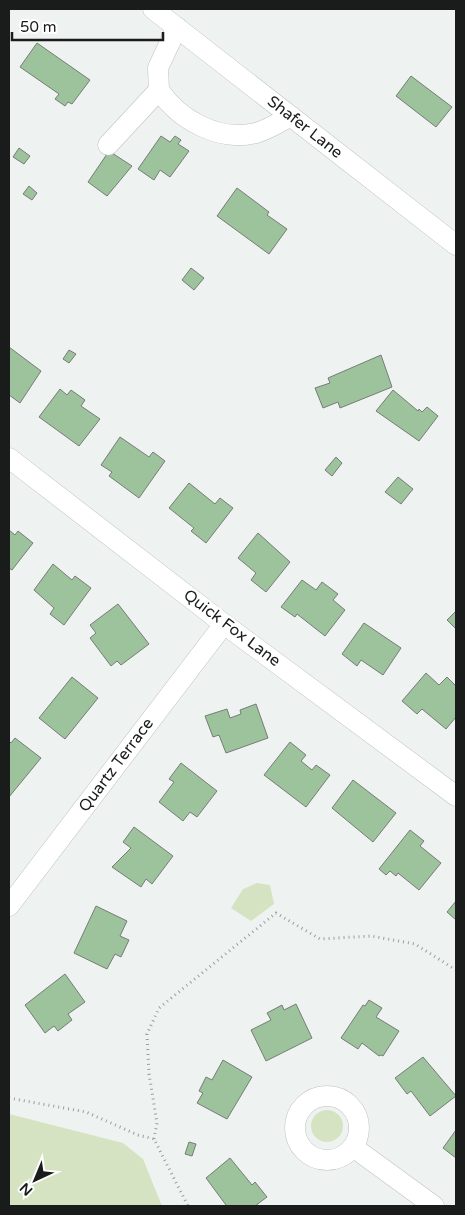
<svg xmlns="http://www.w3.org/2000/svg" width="465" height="1215" viewBox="0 0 465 1215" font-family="'Varela Round',sans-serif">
<rect width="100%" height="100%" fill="#eef2f0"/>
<path fill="#d6e3c2" d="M 257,883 L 270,885 L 274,904 L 251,921 L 231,908 L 243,889 Z
M311 1126a16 16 0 1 1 32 0a16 16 0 1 1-32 0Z
M 9,1114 L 123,1143 L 143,1159 L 162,1206 L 9,1206 Z"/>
<path fill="#9cc39b" stroke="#797b79" d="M 37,43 L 90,80 L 72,104 L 68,102 L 65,106 L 55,99 L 59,94 L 20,67 Z
M 411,76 L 452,107 L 436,127 L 396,96 Z
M 161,136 L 170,142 L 175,136 L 181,140 L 178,144 L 189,151 L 170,177 L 160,170 L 154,180 L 138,169 Z
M 19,148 L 30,156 L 24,164 L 13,157 Z
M 109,151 L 132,166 L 107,196 L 88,182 Z
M 29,186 L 37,193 L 32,200 L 23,194 Z
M 237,188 L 269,212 L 267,215 L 287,229 L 269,254 L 217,216 Z
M 191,268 L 204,278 L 194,290 L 182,280 Z
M 9,347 L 41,371 L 20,403 L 9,395 Z
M 69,350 L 76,354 L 69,363 L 63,359 Z
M 381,355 L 392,387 L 340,408 L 338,402 L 323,408 L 315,388 L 330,383 L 328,378 Z
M 60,389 L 67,395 L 71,390 L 85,400 L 81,406 L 100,419 L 79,446 L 39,417 Z
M 393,390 L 418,411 L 419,409 L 422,412 L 427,407 L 438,416 L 419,441 L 376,411 Z
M 120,437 L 149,457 L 153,452 L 165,461 L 139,498 L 109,476 L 112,472 L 101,465 Z
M 336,457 L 342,463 L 332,476 L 325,470 Z
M 398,477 L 413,489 L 401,504 L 385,492 Z
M 189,483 L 215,504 L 220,498 L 233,508 L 206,543 L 191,531 L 194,528 L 169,508 Z
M 9,530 L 15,535 L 18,531 L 33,543 L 12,570 L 9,568 Z
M 258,533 L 290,562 L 266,592 L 251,580 L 256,573 L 238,558 Z
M 53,564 L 72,580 L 75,576 L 91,588 L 64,625 L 50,614 L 54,608 L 34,590 Z
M 302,580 L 316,590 L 322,582 L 338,594 L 333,600 L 345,610 L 325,636 L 297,614 L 295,617 L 281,607 Z
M 118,604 L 149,644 L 121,665 L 117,661 L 111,666 L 90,638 L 96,633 L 90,625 Z
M 456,611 L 456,629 L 447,620 Z
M 364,623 L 401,648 L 383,675 L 361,660 L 357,666 L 342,654 Z
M 426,673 L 439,685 L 447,677 L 456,686 L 456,717 L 446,729 L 422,709 L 417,714 L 402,701 Z
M 72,677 L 98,698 L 65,739 L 39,718 Z
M 256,704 L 268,738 L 226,753 L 219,735 L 213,737 L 205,716 L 227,709 L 230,718 L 241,714 L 240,710 Z
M 15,738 L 41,758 L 9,797 L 9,741 L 11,743 Z
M 290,742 L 306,755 L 301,761 L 312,770 L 316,765 L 330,775 L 306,807 L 264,775 Z
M 181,763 L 217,791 L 197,817 L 190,812 L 183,821 L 159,802 L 174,782 L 169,779 Z
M 353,780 L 396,813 L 373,842 L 332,808 Z
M 134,827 L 173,856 L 152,884 L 146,879 L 141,887 L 112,867 L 131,848 L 123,842 Z
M 410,830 L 424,841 L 420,846 L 441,863 L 419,890 L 398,873 L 396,876 L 390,871 L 386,875 L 379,869 Z
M 456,901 L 456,920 L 447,912 Z
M 96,906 L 127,921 L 120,936 L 129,940 L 121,957 L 115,954 L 107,969 L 74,953 Z
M 65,974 L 85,1002 L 68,1014 L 72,1020 L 58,1031 L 54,1026 L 45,1033 L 25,1005 Z
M 369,1000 L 382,1008 L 376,1017 L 399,1031 L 383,1056 L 381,1055 L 379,1056 L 362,1043 L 358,1049 L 341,1038 L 363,1005 L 365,1006 Z
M 296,1004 L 312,1038 L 266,1061 L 251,1030 L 271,1020 L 267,1013 L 282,1005 L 284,1010 Z
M 423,1057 L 456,1096 L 430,1116 L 411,1091 L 407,1094 L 395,1078 Z
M 223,1060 L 252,1077 L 227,1119 L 197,1103 L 203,1093 L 199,1091 L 206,1077 L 212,1080 Z
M 456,1130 L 456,1158 L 443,1148 Z
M 189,1142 L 196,1144 L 192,1156 L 185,1154 Z
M 230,1158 L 252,1185 L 255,1182 L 267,1197 L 255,1206 L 224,1206 L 226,1205 L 206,1178 Z"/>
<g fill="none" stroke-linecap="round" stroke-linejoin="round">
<g stroke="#bec2c0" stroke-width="21">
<path id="minor" d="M 153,9 L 456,245
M 159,90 C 179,120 219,142 256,133 C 269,129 280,122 291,116
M 108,145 L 159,90 L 158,68 L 177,27
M 9,458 L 224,624 L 456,796
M 9,906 L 224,624
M295 1128a32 32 0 1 1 64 0a32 32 0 1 1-64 0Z
M 353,1147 L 434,1206"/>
</g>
<path stroke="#9b9e9c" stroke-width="3" stroke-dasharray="1 4" stroke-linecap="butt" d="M 9,1098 L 86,1112 L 138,1135 L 154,1139 L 188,1206
M 154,1139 L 157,1123 L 149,1074 L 147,1034 L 159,1008 L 276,913 L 320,939 L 371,936 L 415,944 L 456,970"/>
<use href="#minor" stroke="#fff" stroke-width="20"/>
</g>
<g text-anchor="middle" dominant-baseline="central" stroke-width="5" stroke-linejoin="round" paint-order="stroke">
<g font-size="16" fill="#1a1c1b" stroke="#fff">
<text transform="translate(305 127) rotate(38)">Shafer Lane</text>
<text transform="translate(232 628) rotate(37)">Quick Fox Lane</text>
<text transform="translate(116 765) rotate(-53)">Quartz Terrace</text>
</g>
</g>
<rect width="465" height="1215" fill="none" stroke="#1a1c1b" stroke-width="20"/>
<g transform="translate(35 1180) rotate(224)" stroke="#ffffff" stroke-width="4" paint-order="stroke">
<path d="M0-4L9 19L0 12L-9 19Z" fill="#1a1c1b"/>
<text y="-8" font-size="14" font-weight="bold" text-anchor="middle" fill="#1a1c1b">N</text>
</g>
<path d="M12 32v8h151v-8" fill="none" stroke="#1a1c1b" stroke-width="2.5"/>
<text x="20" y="32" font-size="15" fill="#1a1c1b" stroke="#ffffff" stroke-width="4" paint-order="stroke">50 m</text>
</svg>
